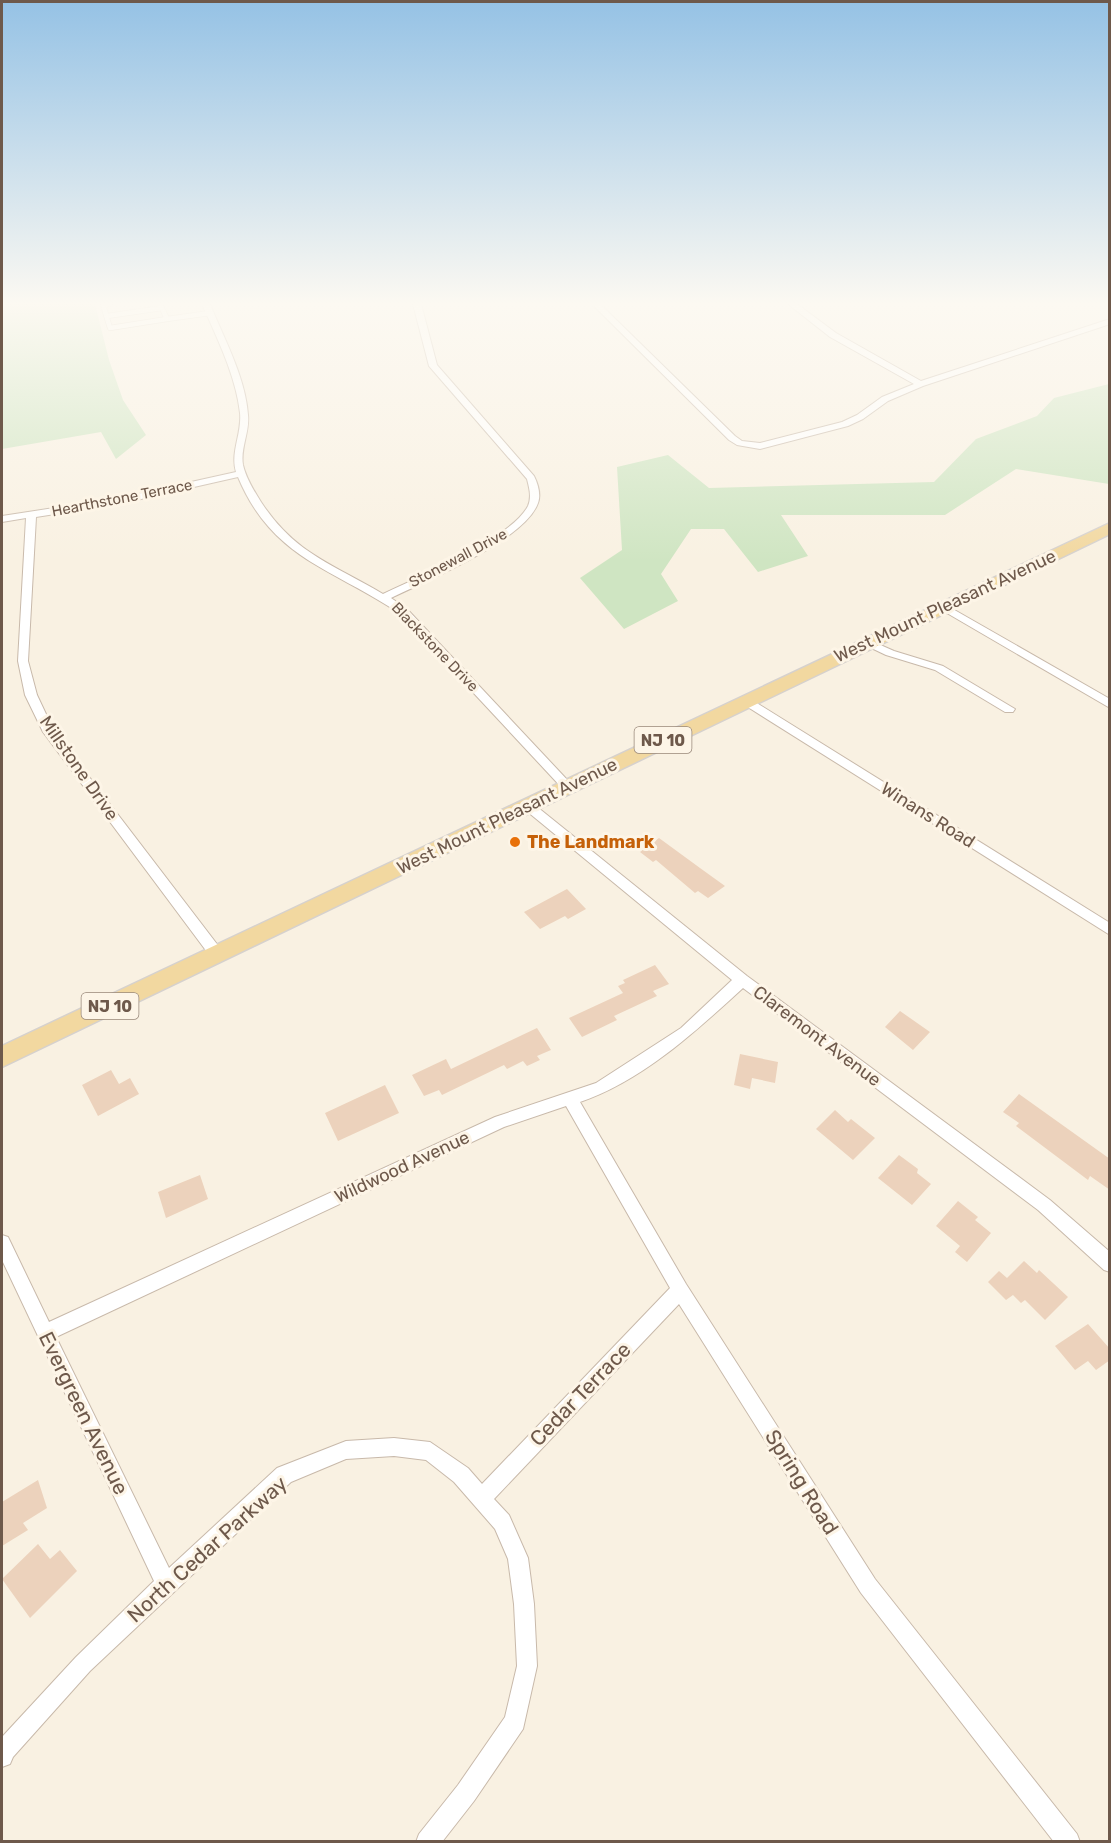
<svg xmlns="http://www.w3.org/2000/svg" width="1111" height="1843" viewBox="0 0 1111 1843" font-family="Rubik,sans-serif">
<rect width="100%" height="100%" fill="#f9f1e2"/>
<path fill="#cfe5c2" d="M 2,304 L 95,304 L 109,360 L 123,400 L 146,435 L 116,459 L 101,432 L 2,449 Z
M 1109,384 L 1109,484 L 1016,469 L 945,515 L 781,515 L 808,556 L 758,572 L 724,529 L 691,529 L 661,574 L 678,601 L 624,629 L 580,578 L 622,550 L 617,467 L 668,455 L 709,488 L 934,482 L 976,439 L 1037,416 L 1054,398 Z"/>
<path fill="#ecd2bc" d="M 659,838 L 700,868 L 725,886 L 708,898 L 698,891 L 695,893 L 656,860 L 653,862 L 640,852 Z
M 567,889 L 586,909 L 568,919 L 565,916 L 540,929 L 524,912 Z
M 655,965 L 669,984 L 653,991 L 657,996 L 614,1016 L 617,1020 L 582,1037 L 569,1018 L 623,993 L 618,986 L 625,983 L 623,980 Z
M 900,1011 L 930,1032 L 913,1050 L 885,1027 Z
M 537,1028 L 551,1050 L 537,1056 L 540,1060 L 527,1066 L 523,1061 L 507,1069 L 504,1065 L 442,1095 L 439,1090 L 424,1096 L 412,1075 L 446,1059 L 451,1069 Z
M 740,1054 L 778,1062 L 775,1083 L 752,1078 L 750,1089 L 734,1085 Z
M 111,1070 L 119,1084 L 130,1078 L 139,1094 L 98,1116 L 82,1085 Z
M 385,1085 L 399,1113 L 338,1141 L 325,1113 Z
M 1019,1094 L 1110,1159 L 1110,1190 L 1090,1176 L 1088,1180 L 1016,1126 L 1019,1123 L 1003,1112 Z
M 835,1110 L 848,1122 L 851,1119 L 875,1138 L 853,1160 L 816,1129 Z
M 899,1155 L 918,1169 L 917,1173 L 931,1184 L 912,1205 L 878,1178 Z
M 200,1175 L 208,1199 L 166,1218 L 158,1192 Z
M 958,1201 L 978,1217 L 975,1220 L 991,1233 L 967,1262 L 955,1252 L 960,1246 L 936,1226 Z
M 1024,1261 L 1037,1273 L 1039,1270 L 1068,1297 L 1045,1320 L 1025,1300 L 1021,1303 L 1013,1295 L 1006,1300 L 988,1282 L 999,1271 L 1007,1278 Z
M 1088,1324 L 1110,1349 L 1110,1360 L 1096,1370 L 1088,1361 L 1075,1370 L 1055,1346 Z
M 38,1480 L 47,1508 L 23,1523 L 28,1530 L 2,1546 L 2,1502 Z
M 38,1544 L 50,1559 L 60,1550 L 77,1571 L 30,1618 L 2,1579 Z"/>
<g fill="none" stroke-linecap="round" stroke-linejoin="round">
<g stroke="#c8b9aa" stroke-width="6">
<path id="service" d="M 110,304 L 103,305 L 110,328 L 167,319
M 160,304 L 167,319 L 210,313
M 107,316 L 162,308"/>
</g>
<g stroke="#c8b9aa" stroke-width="2">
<path id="minor" d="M 202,304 L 210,304 L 215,316 C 228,346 246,382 248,415 C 250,432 240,448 243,465 C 246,478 254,491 261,502 C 295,554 333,564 383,594 C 418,577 511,539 528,506 C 532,497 529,487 527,479 L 429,366 L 413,304 L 421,304 L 437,365 L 534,476 C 538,484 541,495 538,503 C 525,540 426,581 391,598 L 407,609 L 573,786 L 571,789 L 563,789 L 399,613 C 334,569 272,559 238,477 L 119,504 L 36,517 L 28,661 L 37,695 L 54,731 L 223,952 L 225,956 L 223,960 L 213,960 L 43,732 L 25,695 L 18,661 L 26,518 L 2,522 L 2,516 L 119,498 L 236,472 C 230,452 242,434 240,413 C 236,376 217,338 202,304 Z
M 592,304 L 600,304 L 735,436 L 742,441 L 760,443 L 842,422 L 857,415 L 882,397 L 914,384 L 830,337 L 788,304 L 797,304 L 836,333 L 921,381 L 1110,319 L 1110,324 L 923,386 L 888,401 L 863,419 L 848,426 L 760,449 L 737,445 L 729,440 Z
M 944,604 L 1110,699 L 1110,708 L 940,609 L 940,605 Z
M 869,640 L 894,651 L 943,666 L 1015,709 L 1013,712 L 1005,712 L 935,670 L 886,655 L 865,645 L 864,643 Z
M 747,697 L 1110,923 L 1110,935 L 743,704 L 743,698 Z
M 527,801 L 531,802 L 747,976 L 1050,1200 L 1110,1252 L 1110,1272 L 1104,1270 L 1038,1210 L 743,988 C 695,1032 642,1081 580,1102 L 686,1284 L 875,1579 L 1077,1834 L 1080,1842 L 1054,1842 L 861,1593 L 679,1304 L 494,1499 L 509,1515 L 528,1558 L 534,1604 L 537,1666 L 523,1729 L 474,1801 L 442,1842 L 416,1842 L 419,1834 L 458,1785 L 505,1717 L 517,1666 L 514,1604 L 508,1559 L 495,1529 L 454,1482 L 426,1460 L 394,1456 L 346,1459 L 291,1482 L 90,1671 L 13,1757 L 10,1764 L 2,1767 L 2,1737 L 76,1657 L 154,1581 L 2,1260 L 2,1235 L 8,1237 L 49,1322 L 495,1117 L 596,1083 L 681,1028 L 732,980 L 523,808 L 521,805 L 523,802 ZM 566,1106 L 670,1288 L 482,1484 L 468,1468 L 430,1442 L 394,1438 L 346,1441 L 277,1468 L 169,1568 L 56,1337 L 504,1127 Z"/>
</g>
<g stroke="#d6d1cd" stroke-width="3">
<path id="primary" d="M 1110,523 L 1110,534 L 2,1067 L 2,1046 Z"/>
</g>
<use href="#service" stroke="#fff" stroke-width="4.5"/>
<use href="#minor" fill="#fff" fill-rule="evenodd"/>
<use href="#primary" fill="#f2d8a0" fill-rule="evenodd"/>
</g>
<linearGradient id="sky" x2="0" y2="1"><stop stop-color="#95c2e5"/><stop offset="0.54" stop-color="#fcf9f2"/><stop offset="1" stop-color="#fcf9f2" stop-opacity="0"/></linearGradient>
<rect width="1111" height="562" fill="url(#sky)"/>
<circle fill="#e8710a" stroke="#fdf5e7" stroke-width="2" cx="515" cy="842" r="6"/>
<g text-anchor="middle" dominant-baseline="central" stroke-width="6" stroke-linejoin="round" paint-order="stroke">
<g font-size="15" fill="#6e594b" stroke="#fdf5e7">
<text transform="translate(122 498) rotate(-11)">Hearthstone Terrace</text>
<text transform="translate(458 558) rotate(-28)">Stonewall Drive</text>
<text transform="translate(435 647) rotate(46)">Blackstone Drive</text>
</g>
<g fill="#fdf5e7" stroke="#99887a" stroke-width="1.5">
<rect x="634.5" y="727" width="57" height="26" rx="4.5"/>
<rect x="81.5" y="993" width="57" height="26" rx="4.5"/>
</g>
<g font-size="16" font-weight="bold" fill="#6e594b">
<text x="663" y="740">NJ 10</text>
<text x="110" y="1006">NJ 10</text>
</g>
<g font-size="18" fill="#6e594b" stroke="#fdf5e7">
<text transform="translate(945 606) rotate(-25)">West Mount Pleasant Avenue</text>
<text transform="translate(79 768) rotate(55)">Millstone Drive</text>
<text transform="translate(928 815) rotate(32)">Winans Road</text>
<text transform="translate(507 816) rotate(-26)">West Mount Pleasant Avenue</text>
<text transform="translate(817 1036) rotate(37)">Claremont Avenue</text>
<text transform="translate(402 1167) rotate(-25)">Wildwood Avenue</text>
</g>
<g font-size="18" font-weight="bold" fill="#c56008" stroke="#fdf5e7" text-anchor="start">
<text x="527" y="842">The Landmark</text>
</g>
<g font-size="21" fill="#6e594b" stroke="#fdf5e7">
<text transform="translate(580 1394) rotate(-46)">Cedar Terrace</text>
<text transform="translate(84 1413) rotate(64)">Evergreen Avenue</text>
<text transform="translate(802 1482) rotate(58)">Spring Road</text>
<text transform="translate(207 1549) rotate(-42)">North Cedar Parkway</text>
</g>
</g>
<rect width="1111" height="1843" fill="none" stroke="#6e594b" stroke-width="6"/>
</svg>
